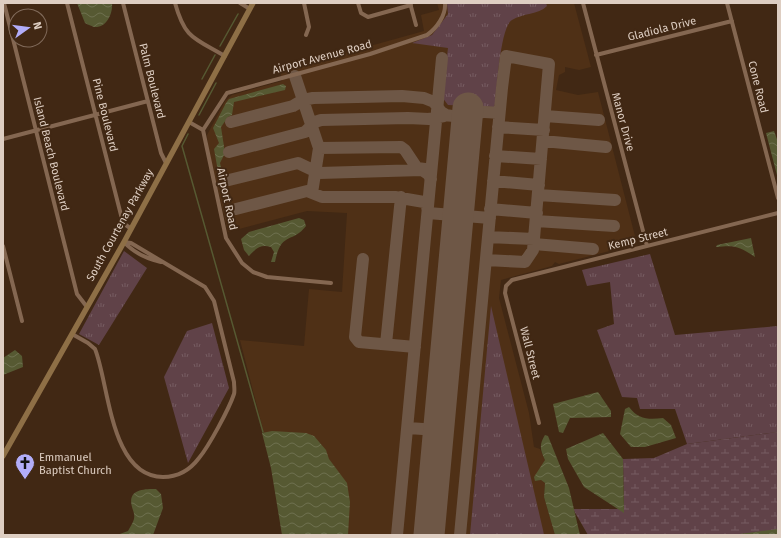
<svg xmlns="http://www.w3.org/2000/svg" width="781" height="538" viewBox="0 0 781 538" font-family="'Fira Sans',sans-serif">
<defs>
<pattern id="grass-tufts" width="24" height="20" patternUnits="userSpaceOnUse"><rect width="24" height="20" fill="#604248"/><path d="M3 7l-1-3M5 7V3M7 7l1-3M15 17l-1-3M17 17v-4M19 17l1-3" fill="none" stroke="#765c61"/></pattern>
<pattern id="wetland-marsh" width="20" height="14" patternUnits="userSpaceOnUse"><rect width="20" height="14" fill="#604248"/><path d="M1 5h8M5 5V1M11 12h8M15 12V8" fill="none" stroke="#765c61"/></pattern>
<pattern id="water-waves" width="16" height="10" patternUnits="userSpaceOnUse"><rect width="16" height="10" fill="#565932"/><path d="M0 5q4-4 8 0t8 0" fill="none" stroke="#6e704e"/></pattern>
</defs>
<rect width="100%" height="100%" fill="#412814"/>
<path fill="#4f3016" d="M 437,3 L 574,3 L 591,67 L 579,70 L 565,67 L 565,72 L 559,75 L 556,90 L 578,95 L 598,92 L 637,244 L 559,264 L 555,262 L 552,266 L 501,280 L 499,298 L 529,413 L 534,447 L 540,449 L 545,460 L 535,481 L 541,480 L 545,483 L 544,497 L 555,535 L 290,535 L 240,340 L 304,346 L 309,289 L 342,292 L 347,213 L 307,211 L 228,232 L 208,148 L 207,135 L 225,101 L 232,95 L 282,81 L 280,71 L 424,31 L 421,15 L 439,10 Z"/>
<path fill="url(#grass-tufts)" d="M 447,3 L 546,3 L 547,6 C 538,15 523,13 512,20 C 500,27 497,89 495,104 L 494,107 L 448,105 L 442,97 L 448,48 L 412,43 L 432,35 L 448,14 Z
M 124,251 L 147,268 L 99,345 L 79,334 Z
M 650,254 L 675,335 L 778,326 L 778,432 L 687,444 L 675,409 L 640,409 L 637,398 L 622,397 L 597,330 L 614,324 L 610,282 L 587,286 L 582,270 Z
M 491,306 L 543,530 L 544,535 L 470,535 Z
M 212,323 L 229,388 L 188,463 L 164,377 L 187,331 Z"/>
<path fill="url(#wetland-marsh)" d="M 778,432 L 778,530 L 741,535 L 588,535 L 573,509 L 624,509 L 623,459 L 654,458 L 687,444 Z"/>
<path fill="url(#water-waves)" d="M 77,3 L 112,3 C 113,13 107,28 94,27 C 91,26 87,24 85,23 Z
M 283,84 L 286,86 L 285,90 L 234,102 L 232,115 L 228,117 L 221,127 L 225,153 L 220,163 L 223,176 L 219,177 L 214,149 L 219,143 L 213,128 L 226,103 L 229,99 Z
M 774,131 L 778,142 L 778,179 L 766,133 Z
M 299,218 L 304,220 L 306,226 C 292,244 281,231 275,262 L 271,262 L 274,252 L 271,247 C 261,244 256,248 249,256 L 244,250 L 241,239 L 249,232 Z
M 751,238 L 755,257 C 739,246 735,245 716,247 L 717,245 Z
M 15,350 L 22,356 L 23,367 L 3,375 L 3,358 Z
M 598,392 L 611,411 L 611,417 L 570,418 L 563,433 L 559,432 L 553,404 Z
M 629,407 C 638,419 648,420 663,418 L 671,425 L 676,438 L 645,447 L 631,447 L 620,434 L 625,409 Z
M 272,431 L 306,433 L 314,436 L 326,450 L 329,459 L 347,483 L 350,502 L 348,535 L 282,535 L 271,468 L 262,433 Z
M 603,433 L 623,459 L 624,513 L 584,487 L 568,459 L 566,449 Z
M 545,435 L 548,436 L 569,488 L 580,535 L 555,535 L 544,497 L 545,483 L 541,480 L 535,481 L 534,477 L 545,460 C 540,449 539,445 545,435 Z
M 156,489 L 161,494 L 163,508 L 153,535 L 117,535 L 128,531 C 130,527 133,523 134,519 C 135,514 133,511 132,507 C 127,489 144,489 156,489 Z
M 778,529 L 778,535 L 732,535 Z"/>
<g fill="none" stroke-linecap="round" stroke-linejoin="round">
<path stroke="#565932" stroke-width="1.5" d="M 220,46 L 238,14
M 202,79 L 215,55
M 199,115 L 216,83
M 188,134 L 182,146 L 263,432"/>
<path stroke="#6e5746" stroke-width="12" d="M 295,76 L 319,148 L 312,193
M 440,115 C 451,115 461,116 467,127 C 472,108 483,112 499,113
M 545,116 L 599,120
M 231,122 L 293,106 L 303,100 L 313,98 L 402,96 L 424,98 L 434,102 L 441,112 L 446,115
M 498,127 L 544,130
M 543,141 L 606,147
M 319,148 L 401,147 L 405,150 L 417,168 L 425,169
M 229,152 L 305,132 L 315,122 L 321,120 L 408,118 L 429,119 L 444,116
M 495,156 L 541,159
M 229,180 L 298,163 L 319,173 L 422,170 L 428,174 L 431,179
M 493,181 L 539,185
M 538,195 L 615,200
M 236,209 L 307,191 L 322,197 L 395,197 L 424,202 L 427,206 L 428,213 L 490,218
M 490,209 L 537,213
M 536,221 L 614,226
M 488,237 L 534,239
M 534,244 L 593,249
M 363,259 L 355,337 L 359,342 L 415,347
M 386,344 L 401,197
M 408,428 L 438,430
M 397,535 L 442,58
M 460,535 L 502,88 L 506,56 L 549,64 L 533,250 L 525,262 L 486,260"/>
<path stroke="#6e5746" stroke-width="31" d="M 429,535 L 468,108"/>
<path stroke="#846751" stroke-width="4" d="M 4,3 L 77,294 L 87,307
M 67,3 L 123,223 L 130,228
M 123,3 L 161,153 L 166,163
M 175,3 C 185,39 194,38 225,56
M 240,3 L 250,9
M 304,3 L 309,27 L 306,35
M 358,3 L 361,13 L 368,17 L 411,5
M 410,3 L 416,25
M 583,3 L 647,246
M 727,3 L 778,198
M 596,55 L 732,21
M 189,122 L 203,130 L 226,238 L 242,263 L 253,272 L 267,277 L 331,283
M 203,130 L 227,93 L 370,54 L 427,35 C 437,28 446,15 445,3
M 3,139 L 148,101
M 124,242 C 133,252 148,259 161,262
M 3,246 L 22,321
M 72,334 L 88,343 L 95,349 C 109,383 110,477 163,477 C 179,477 190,470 199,458 C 209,446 229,409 234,394 C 235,391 234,386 234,382 L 214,301 L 205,287 L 131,243 L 124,242
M 539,423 L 505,293 L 506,286 L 512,280 L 778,213"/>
<path stroke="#8e6f46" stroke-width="5.5" d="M 3,456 L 124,242 L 253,3"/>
</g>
<defs>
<g id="church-pin" transform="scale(1)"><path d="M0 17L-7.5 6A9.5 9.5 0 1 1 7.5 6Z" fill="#b2adf9" stroke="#412814"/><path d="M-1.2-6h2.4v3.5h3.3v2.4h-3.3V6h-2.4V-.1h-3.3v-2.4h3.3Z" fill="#111"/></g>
</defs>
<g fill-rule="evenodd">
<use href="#church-pin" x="25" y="463"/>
</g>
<g text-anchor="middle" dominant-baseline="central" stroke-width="4" stroke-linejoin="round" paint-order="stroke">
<g font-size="11" fill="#decec2" stroke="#412814">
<text transform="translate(662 29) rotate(-14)">Gladiola Drive</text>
<text transform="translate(322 57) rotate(-15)">Airport Avenue Road</text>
<text transform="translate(152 81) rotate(76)">Palm Boulevard</text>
<text transform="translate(758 87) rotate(76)">Cone Road</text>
<text transform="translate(105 115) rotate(76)">Pine Boulevard</text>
<text transform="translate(623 122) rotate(75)">Manor Drive</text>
<text transform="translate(51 154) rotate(76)">Island Beach Boulevard</text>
<text transform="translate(227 199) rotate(78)">Airport Road</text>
<text transform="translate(120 225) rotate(-61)">South Courtenay Parkway</text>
<text transform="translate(638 239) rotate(-14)">Kemp Street</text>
<text transform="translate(530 353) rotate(76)">Wall Street</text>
</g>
<g font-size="11" fill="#decec2" stroke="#412814" text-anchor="start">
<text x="39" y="457">Emmanuel<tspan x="39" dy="13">Baptist Church</tspan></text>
</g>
</g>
<rect width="781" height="538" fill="none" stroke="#decec2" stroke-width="8"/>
<g transform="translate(28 28) rotate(76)"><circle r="19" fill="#412814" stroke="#806a5a"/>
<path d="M0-3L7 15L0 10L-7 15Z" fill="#b2adf9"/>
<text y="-6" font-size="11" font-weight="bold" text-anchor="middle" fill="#decec2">N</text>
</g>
</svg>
